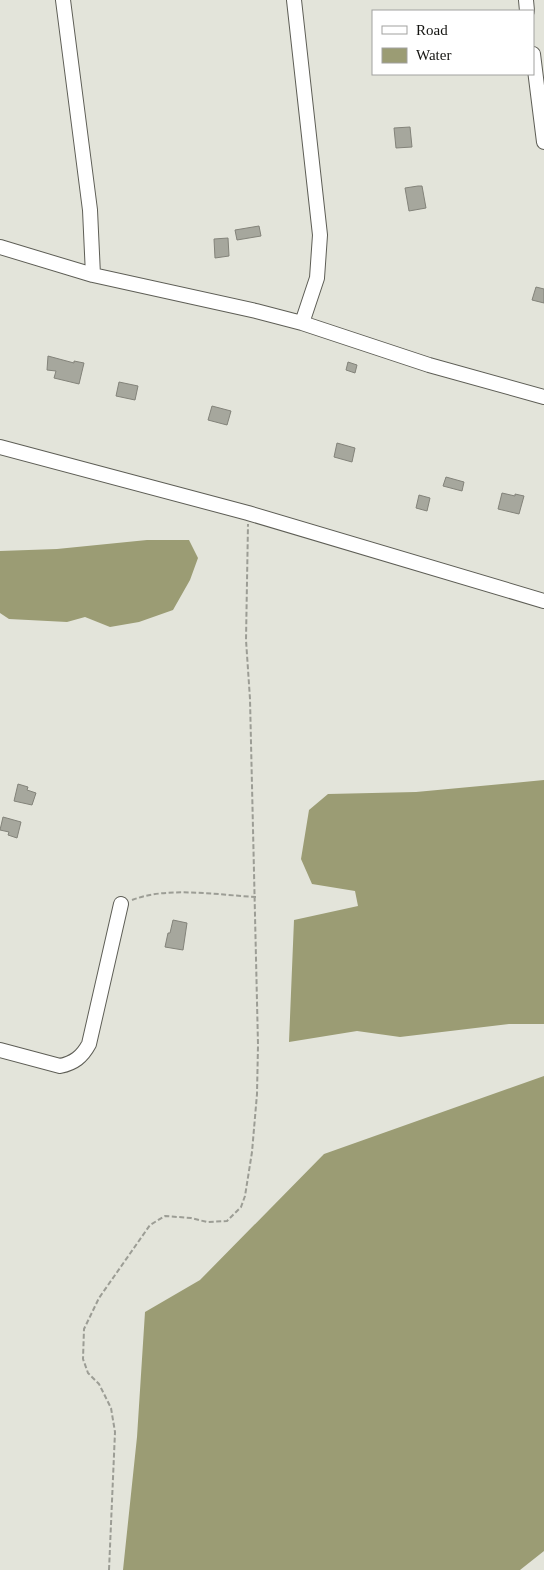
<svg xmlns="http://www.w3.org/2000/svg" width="544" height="1570" viewBox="0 0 544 1570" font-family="Georgia,serif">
<rect width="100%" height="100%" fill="#e3e4da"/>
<path fill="#9b9c74" d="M 147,540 L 189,540 L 198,558 L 190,580 L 173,610 L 139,622 L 110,627 L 85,617 L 67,622 L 9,619 L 0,613 L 0,551 L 57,549 Z
M 544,780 L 544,1024 L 509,1024 L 400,1037 L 357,1031 L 289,1042 L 294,920 L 358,906 L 355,891 L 312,884 L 301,859 L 309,810 L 328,794 L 416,792 Z
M 544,1076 L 544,1551 L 520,1570 L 123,1570 L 137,1437 L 145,1312 L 200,1280 L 324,1154 Z"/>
<path fill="#a6a79d" stroke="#83837a" d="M 410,127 L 412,147 L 396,148 L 394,128 Z
M 418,186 L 422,186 L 426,208 L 409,211 L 405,188 Z
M 259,226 L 261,236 L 237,240 L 235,230 Z
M 228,238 L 229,256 L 215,258 L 214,239 Z
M 536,287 L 544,289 L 544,303 L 532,300 Z
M 48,356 L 74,363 L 74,361 L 84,363 L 79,384 L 54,378 L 56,371 L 47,370 Z
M 348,362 L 357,365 L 355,373 L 346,370 Z
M 119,382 L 138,386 L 135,400 L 116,396 Z
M 212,406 L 231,411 L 227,425 L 208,420 Z
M 337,443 L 355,448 L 352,462 L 334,457 Z
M 446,477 L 464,482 L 462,491 L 443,486 Z
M 502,493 L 515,496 L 515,494 L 524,496 L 519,514 L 498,509 Z
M 419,495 L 430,498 L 427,511 L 416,508 Z
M 18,784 L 28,787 L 27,790 L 36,793 L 32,805 L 14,801 Z
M 3,817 L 21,822 L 17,838 L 8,835 L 9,832 L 0,830 Z
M 173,920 L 187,923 L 183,950 L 165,947 L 168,933 L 170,933 Z"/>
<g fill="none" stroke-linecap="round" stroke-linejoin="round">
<g stroke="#5e5e56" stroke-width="16">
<path id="minor" d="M 63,0 L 90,210 L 93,275
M 294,0 L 320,235 L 317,278 L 302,323
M 526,0 L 527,11
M 533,54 L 544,142
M 0,247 L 93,275 L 256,311 L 302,323 L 429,365 L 544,397
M 0,447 L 248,513 L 544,601
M 0,1050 L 60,1066 C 74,1063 82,1057 89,1044 L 121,904"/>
</g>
<path stroke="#9c9d95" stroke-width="2" stroke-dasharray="5 2.5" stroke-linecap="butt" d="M 132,900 C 168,886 217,895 256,897
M 109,1570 L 115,1432 L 111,1408 L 99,1384 L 88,1373 L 83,1359 L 84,1329 L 99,1298 L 150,1225 L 165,1216 L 191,1218 L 207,1222 L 227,1221 L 241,1207 L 245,1196 L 252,1152 L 257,1094 L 258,1045 L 250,699 L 246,640 L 248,524"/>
<use href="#minor" stroke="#fff" stroke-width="14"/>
</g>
<rect x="372" y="10" width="162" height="65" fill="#ffffff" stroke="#a1a19f"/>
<rect x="382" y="26" width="25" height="8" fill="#ffffff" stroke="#a1a19f"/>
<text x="416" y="35" font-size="15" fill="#131310">Road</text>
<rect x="382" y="48" width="25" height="15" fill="#9b9c74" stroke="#a1a19f"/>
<text x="416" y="60" font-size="15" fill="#131310">Water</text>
</svg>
